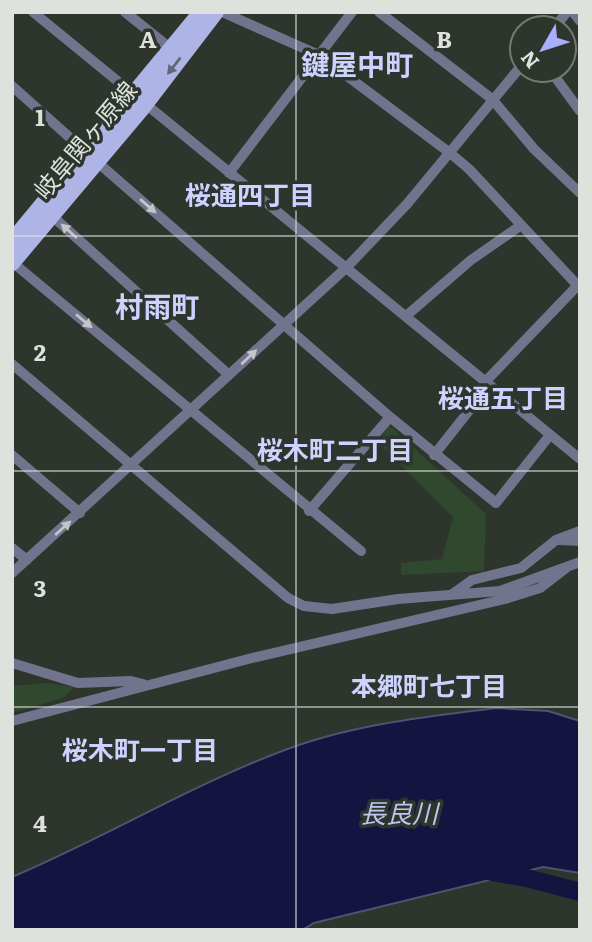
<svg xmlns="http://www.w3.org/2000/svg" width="592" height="942" viewBox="0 0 592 942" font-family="Literata,'Noto Sans JP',serif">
<rect width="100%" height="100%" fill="#2d352d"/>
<path fill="#30482e" d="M 389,425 L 486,514 L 484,571 L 401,575 L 401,563 L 442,559 L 453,517 L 378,442 Z
M 45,683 L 75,687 L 63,698 L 12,713 L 12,686 Z"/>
<path fill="#151440" stroke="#51526f" stroke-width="2" d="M 496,708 L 548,711 L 580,721 L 580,873 L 543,867 L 314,923 L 302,930 L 12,930 L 12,877 C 102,839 186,788 277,753 C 347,725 422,717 496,708 Z"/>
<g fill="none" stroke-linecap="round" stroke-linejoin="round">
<path stroke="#151440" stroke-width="18" d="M 492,872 L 527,878 L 580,892"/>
<path stroke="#71748c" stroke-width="10" d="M 33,12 L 580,459
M 125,12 L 170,48
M 222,12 L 319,55 L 450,153 L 469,169 L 580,288
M 379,12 L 492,99 L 534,149 L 580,193
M 573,12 L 580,21
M 554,28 L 567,12
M 550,70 L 580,111
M 12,86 L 86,152
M 96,161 L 390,417 L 496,503 L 550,435
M 229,173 L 352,12
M 50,214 L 229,375
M 12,262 L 361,551
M 406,316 L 471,260 L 520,226
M 12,364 L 288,598 L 304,606 L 332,609 L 398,599 L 500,591 L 580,562
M 12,455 L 80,513
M 434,455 L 483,393 L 485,382 L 580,283
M 309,511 L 390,417
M 559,540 L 580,541
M 12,548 L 27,560
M 12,573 L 347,267 L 407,204 L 522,65
M 451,595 L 472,580 L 521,568 L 556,540 L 580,531
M 12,663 L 78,683 L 131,681 L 143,684
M 12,721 L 252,658 L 505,599 L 540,588 L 566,568"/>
<path stroke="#aeb5e6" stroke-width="16" d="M 12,241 L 201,12
M 12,263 L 144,106 L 216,12"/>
</g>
<defs><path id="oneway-solid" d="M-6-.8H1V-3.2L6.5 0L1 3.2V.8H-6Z" transform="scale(1.75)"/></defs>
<use fill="#616877" href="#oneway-solid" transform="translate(174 66) rotate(128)"/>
<g fill="#c2c6c9">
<use href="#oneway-solid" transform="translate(148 206) rotate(41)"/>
<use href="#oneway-solid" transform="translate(69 231) rotate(-138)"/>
<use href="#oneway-solid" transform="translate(84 321) rotate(40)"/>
<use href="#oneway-solid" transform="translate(249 357) rotate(-43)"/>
<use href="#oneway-solid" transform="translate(63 528) rotate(-42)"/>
</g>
<path fill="none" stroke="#dde2dd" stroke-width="2" stroke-opacity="0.55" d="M 296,12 L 296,930M 12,236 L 580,236M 12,471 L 580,471M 12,707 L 580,707"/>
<g text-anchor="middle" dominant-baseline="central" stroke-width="7" stroke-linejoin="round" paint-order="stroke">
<g font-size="24" fill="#dde2dd" stroke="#2d352d">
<text transform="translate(84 139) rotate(-50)">岐阜関ヶ原線</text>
</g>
<g font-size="26" font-weight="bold" fill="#cdd3fe" stroke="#2d352d">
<text x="250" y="193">桜通四丁目</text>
<text x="503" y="396">桜通五丁目</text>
<text x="335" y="448">桜木町二丁目</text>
<text x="429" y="684">本郷町七丁目</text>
<text x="140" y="748">桜木町一丁目</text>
</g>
<g font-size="26" font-style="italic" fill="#bec4f4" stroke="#2d352d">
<text x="399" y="811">長良川</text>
</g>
<g font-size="28" font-weight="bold" fill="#cdd3fe" stroke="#2d352d">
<text x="357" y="63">鍵屋中町</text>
<text x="157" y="305">村雨町</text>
</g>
</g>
<g font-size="23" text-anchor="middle" font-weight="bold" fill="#dde2dd" stroke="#2d352d" stroke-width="7" stroke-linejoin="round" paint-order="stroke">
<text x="148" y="48">A</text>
<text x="444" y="48">B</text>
<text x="40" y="126">1</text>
<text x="40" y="361">2</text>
<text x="40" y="597">3</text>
<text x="40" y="832">4</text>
</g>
<rect width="592" height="942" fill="none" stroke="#dde2dd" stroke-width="28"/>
<g transform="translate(543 49) rotate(231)"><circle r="33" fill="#2d352d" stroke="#737a73" stroke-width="2"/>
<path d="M0-5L12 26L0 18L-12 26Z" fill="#a8b0fc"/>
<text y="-10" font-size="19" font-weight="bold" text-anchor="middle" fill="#dde2dd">N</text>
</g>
</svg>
